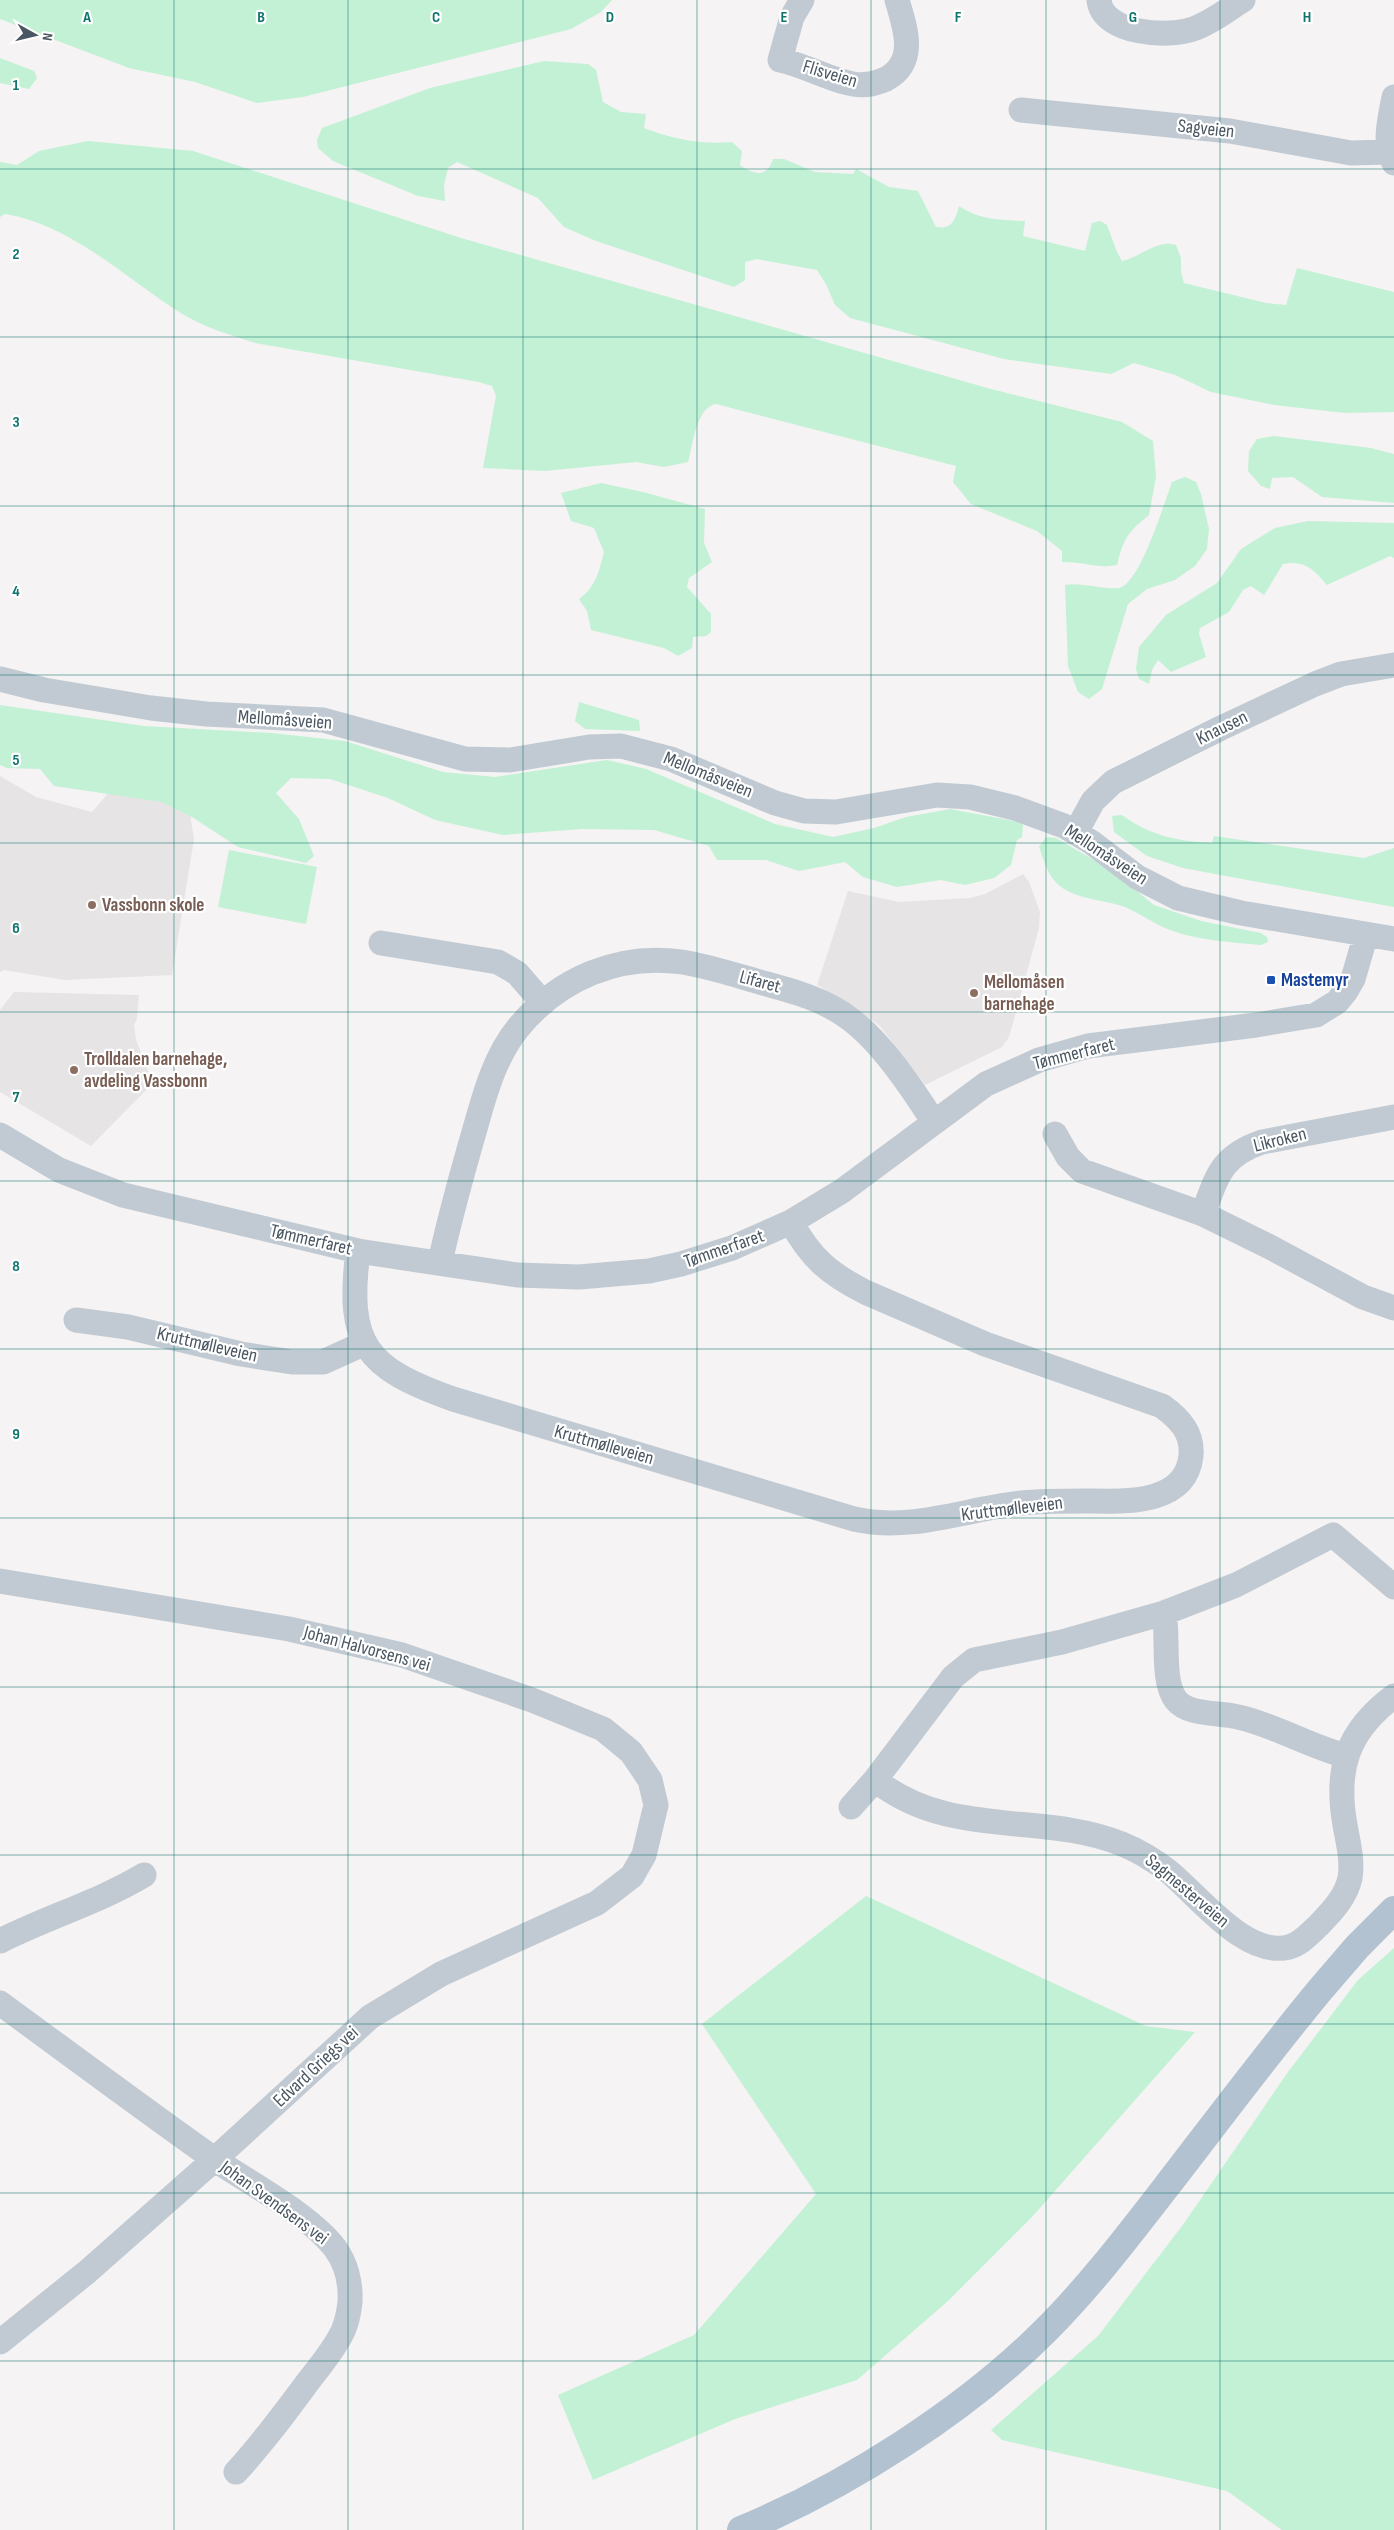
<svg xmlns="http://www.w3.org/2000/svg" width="1394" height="2530" viewBox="0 0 1394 2530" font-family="'Sofia Sans Condensed',sans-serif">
<rect width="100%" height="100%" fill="#f5f3f3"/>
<path fill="#e6e4e5" d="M 0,776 L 36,797 L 92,812 L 110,791 L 187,795 L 194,839 L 172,975 L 65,980 L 4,970 L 0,972 Z
M 1023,874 L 1029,882 L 1040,912 L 1039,928 L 1009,1037 L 1002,1047 L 925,1085 L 880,1026 L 857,1009 L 817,985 L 848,891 L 899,902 L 970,898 L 985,894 Z
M 14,992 L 139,995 L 137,1018 L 134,1025 L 136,1040 L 153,1083 L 91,1146 L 0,1092 L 0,1010 Z"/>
<path fill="#c3f1d5" d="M 0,0 L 612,0 L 601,12 L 571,29 L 303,97 L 257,103 L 195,82 L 129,68 L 0,19 Z
M 0,58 L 34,71 L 37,78 L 29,89 L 0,83 Z
M 544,61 L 588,64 L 596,70 L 603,102 L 621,112 L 646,114 L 644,128 C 673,139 702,145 732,142 L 742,151 L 740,165 C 754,175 767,178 773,159 L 784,159 L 815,172 L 853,174 L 856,169 L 889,187 L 918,191 L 936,227 C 952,230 956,219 959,206 C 979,220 1000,220 1025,221 L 1023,236 L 1085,251 L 1092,223 L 1100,221 L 1107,225 L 1117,252 L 1122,261 C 1141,257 1157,239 1176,245 L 1181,258 L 1181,272 L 1184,283 L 1266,303 L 1286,305 L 1297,268 L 1394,292 L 1394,412 L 1345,413 L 1274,405 L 1211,392 L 1175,375 L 1134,363 L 1111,374 L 1004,359 L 850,318 L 835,305 L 826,284 L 817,270 L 757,259 L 745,262 L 745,280 L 734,287 L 596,241 L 564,227 L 538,198 L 457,162 L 448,168 L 444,185 L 445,201 L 418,196 L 333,161 L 318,148 L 317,140 L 322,128 L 430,88 Z
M 88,141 L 193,151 L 461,238 L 991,389 L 1122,422 L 1153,441 L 1156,477 L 1149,515 C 1127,533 1124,538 1117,565 C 1098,569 1081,561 1062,562 L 1062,551 L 1037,531 L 971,504 L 953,482 L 956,466 L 716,404 C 696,407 693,445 688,462 L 664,467 L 636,462 L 545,471 L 483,468 L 496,396 L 492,386 L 479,382 L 255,343 C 231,335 206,328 184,315 C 127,280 73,225 5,214 L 0,217 L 0,162 L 17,165 L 39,151 Z
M 1274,436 L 1371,448 L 1394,454 L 1394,503 L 1322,497 L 1293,477 L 1272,478 L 1270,489 L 1261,486 L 1248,471 L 1249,451 L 1257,439 Z
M 1185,477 L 1196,482 L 1201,494 L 1209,529 L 1207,549 L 1195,566 L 1175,580 L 1147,589 L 1128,604 L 1102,689 L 1089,699 L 1078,692 L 1068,666 L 1065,585 C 1083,582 1103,590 1119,588 C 1140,584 1165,501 1172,482 Z
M 601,483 L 643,492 L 705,509 L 704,543 L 712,562 L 689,578 L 687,587 L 711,614 L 711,632 L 706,636 L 693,637 L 692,648 L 678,656 L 664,648 L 591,630 L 587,611 L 579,599 C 596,587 599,571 604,552 L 594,528 L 571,521 L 561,493 Z
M 1308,521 L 1394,523 L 1394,558 L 1390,556 L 1327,585 C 1313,569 1305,560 1283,564 L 1264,595 L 1251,586 L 1243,590 L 1229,612 L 1200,628 L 1199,634 L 1206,657 L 1171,672 L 1158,660 L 1152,670 L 1149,684 L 1139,679 L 1136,669 L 1139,647 L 1166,615 L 1217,583 L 1241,549 L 1275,528 Z
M 579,702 L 639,720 L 640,731 L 585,729 L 575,721 Z
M 0,705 L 144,726 L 272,733 L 345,741 L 443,772 L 495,777 L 607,760 L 646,769 L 775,824 L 833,837 L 874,828 L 906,817 L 950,809 L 1020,822 L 1023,825 L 1022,837 L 1017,840 L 1011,865 L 994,878 L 965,885 L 940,880 L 897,887 L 863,877 L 845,862 L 799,871 L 766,860 L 717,860 L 709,846 L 654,830 L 582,829 L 503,835 L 435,820 L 388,798 L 330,779 L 291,778 L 276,793 L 299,819 L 314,856 L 306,863 L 238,847 L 192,817 L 162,802 L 54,786 L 40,769 L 7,768 L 0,765 Z
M 1122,815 C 1151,836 1177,841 1212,843 L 1214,836 L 1364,858 L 1394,848 L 1394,907 L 1183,868 L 1147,856 L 1114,832 L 1112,816 Z
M 1046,837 L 1056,838 L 1111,870 L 1154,905 L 1201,921 L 1261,933 L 1267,937 L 1268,942 L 1261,945 C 1230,942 1200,941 1170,930 C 1153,924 1136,910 1119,905 C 1098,899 1067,898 1053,879 C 1046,870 1043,857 1039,847 Z
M 229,850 L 317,867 L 306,924 L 218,907 Z
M 866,1896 L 1146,2026 L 1195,2032 L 1032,2217 L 948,2301 L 857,2380 L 735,2419 L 593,2480 L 558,2395 L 694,2335 L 816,2194 L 702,2024 Z
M 1394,1948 L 1394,2530 L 1282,2530 L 1227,2491 L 1002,2440 L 991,2430 L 1098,2336 L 1185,2222 L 1288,2072 L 1358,1980 Z"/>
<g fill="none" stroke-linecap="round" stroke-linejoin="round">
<path stroke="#c1cad2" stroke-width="25" d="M 802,0 L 792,17 L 780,60 C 805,65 829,80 853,84 C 865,86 875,84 886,79 C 918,62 905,27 897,0
M 1099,0 C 1102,34 1168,38 1193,29 C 1211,23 1227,10 1243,0
M 1394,97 C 1390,118 1383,144 1394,163
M 1021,110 L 1230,131 L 1351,153 L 1389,152
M 0,679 L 44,690 L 151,708 L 206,714 L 323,720 L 465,759 L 510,760 L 589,747 L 621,746 L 671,759 L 775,803 L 804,811 L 836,812 L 937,795 L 970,797 L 1015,808 L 1064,826 L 1091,842 L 1137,877 L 1178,898 L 1241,913 L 1394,939
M 1076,832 L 1093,801 L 1113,782 L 1221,728 L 1315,684 L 1341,674 L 1394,665
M 381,943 L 498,962 L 517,973 L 543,1003
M 1055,1134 L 1068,1157 L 1082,1171 L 1203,1214 L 1270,1247 L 1363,1297 L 1394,1308
M 0,1135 L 59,1170 L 123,1195 L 358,1251 L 517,1275 L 579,1277 L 649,1271 L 681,1264 L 732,1248 L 791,1222 L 842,1191 L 986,1084 L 1039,1060 L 1088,1046 L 1256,1025 L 1316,1015 L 1337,1002 L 1346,991 L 1353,979 L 1366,934
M 1203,1214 C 1217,1176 1221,1156 1262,1142 L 1394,1117
M 358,1251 C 346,1345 366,1368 453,1399 L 854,1519 C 912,1532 965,1509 1022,1503 C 1042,1501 1063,1501 1083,1501 C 1120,1501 1185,1507 1191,1456 C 1193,1433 1180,1419 1162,1406 L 985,1344 L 865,1292 C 828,1273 811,1258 791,1222
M 440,1263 C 448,1224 459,1185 470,1146 C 482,1106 491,1061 518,1028 C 559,978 619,953 682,962 C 707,966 732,974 756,981 C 788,990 823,998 850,1019 C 882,1043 912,1088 933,1121
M 76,1320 L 128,1327 L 241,1354 L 292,1362 L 323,1362 L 365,1343
M 0,1581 L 289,1629 L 402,1655 L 532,1700 L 603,1729 L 631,1752 L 650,1780 L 656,1805 L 644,1855 L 632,1876 L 597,1903 L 441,1974 L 370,2017 L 215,2159 L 87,2272 L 0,2342
M 1164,1613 C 1169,1636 1161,1681 1176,1700 C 1189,1716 1219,1712 1238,1717 C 1275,1725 1308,1746 1346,1756
M 875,1780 C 951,1840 1040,1811 1122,1844 C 1139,1851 1154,1860 1168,1871 C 1199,1896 1245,1958 1289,1947 C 1301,1944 1310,1933 1319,1925 C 1332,1911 1346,1897 1350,1878 C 1353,1861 1348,1842 1345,1825 C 1335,1769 1347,1731 1394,1696
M 851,1807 L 875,1780 L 953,1677 L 974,1660 L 1062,1642 L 1164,1613 L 1236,1585 L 1333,1535 L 1394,1587
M 0,1941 C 47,1917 99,1902 144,1875
M 0,2003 C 71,2055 142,2108 214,2159 C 249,2183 309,2214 335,2248 C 346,2263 351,2283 350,2302 C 349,2311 347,2322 343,2331 C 334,2350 320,2366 307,2383 C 284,2414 262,2444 236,2472"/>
<path stroke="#b3c2d1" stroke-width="28" d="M 741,2530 C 847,2486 965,2411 1046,2330 C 1090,2286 1128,2236 1166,2187 C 1217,2121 1267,2054 1320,1990 L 1357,1947 L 1394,1910"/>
</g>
<path fill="none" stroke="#0f766e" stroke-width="1" stroke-opacity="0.55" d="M 174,0 L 174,2530M 348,0 L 348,2530M 523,0 L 523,2530M 697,0 L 697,2530M 871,0 L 871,2530M 1046,0 L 1046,2530M 1220,0 L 1220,2530M 0,169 L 1394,169M 0,337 L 1394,337M 0,506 L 1394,506M 0,675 L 1394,675M 0,843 L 1394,843M 0,1012 L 1394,1012M 0,1181 L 1394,1181M 0,1349 L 1394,1349M 0,1518 L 1394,1518M 0,1687 L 1394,1687M 0,1855 L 1394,1855M 0,2024 L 1394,2024M 0,2193 L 1394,2193M 0,2361 L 1394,2361"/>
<g fill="#8d6e63" stroke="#fff" stroke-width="2">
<circle cx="92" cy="905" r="5"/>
<circle cx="974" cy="993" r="5"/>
<circle cx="74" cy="1070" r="5"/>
</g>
<rect fill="#1a4fb4" stroke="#fff" stroke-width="2" x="1266" y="975" width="10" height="10" rx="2.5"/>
<g text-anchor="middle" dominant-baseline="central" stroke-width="4.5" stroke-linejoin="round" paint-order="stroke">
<g font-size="19" fill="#4a5661" stroke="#fff">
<text transform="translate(830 74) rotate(17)">Flisveien</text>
<text transform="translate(1206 129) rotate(6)">Sagveien</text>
<text transform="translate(285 720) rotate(4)">Mellomåsveien</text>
<text transform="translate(1222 728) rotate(-26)">Knausen</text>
<text transform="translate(708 775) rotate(22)">Mellomåsveien</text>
<text transform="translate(1106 855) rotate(33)">Mellomåsveien</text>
<text transform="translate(760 982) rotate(15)">Lifaret</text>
<text transform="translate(1074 1054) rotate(-14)">Tømmerfaret</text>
<text transform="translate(1280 1140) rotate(-14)">Likroken</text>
<text transform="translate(311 1240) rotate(13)">Tømmerfaret</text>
<text transform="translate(724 1249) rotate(-19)">Tømmerfaret</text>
<text transform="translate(207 1345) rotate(13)">Kruttmølleveien</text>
<text transform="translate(604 1445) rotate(16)">Kruttmølleveien</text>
<text transform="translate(1012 1509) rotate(-7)">Kruttmølleveien</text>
<text transform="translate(367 1649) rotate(15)">Johan Halvorsens vei</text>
<text transform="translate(1187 1891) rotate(40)">Sagmesterveien</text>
<text transform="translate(316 2067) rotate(-43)">Edvard Griegs vei</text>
<text transform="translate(274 2203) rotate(36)">Johan Svendsens vei</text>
</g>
<g font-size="19" font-weight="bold" fill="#785e54" stroke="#fff" text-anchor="start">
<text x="102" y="905">Vassbonn skole</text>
<text x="984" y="982">Mellomåsen<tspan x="984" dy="22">barnehage</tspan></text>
<text x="84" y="1059">Trolldalen barnehage,<tspan x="84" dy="22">avdeling Vassbonn</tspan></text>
</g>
<g font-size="19" font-weight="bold" fill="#164399" stroke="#fff" text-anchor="start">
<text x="1281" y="980">Mastemyr</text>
</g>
</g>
<g font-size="16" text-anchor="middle" font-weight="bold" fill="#0f766e" stroke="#fff" stroke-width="4.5" stroke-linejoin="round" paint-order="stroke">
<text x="87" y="22">A</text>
<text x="261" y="22">B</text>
<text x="436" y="22">C</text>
<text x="610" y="22">D</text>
<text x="784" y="22">E</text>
<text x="958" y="22">F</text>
<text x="1133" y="22">G</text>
<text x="1307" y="22">H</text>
<text x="16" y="90">1</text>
<text x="16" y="259">2</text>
<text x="16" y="427">3</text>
<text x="16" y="596">4</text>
<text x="16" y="765">5</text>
<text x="16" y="933">6</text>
<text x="16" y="1102">7</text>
<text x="16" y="1271">8</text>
<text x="16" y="1439">9</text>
</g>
<g transform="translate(35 35) rotate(98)" stroke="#ffffff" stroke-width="4" paint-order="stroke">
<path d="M0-4L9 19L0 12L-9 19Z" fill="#4a5661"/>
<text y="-8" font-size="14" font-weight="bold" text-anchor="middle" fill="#4a5661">N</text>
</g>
</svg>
